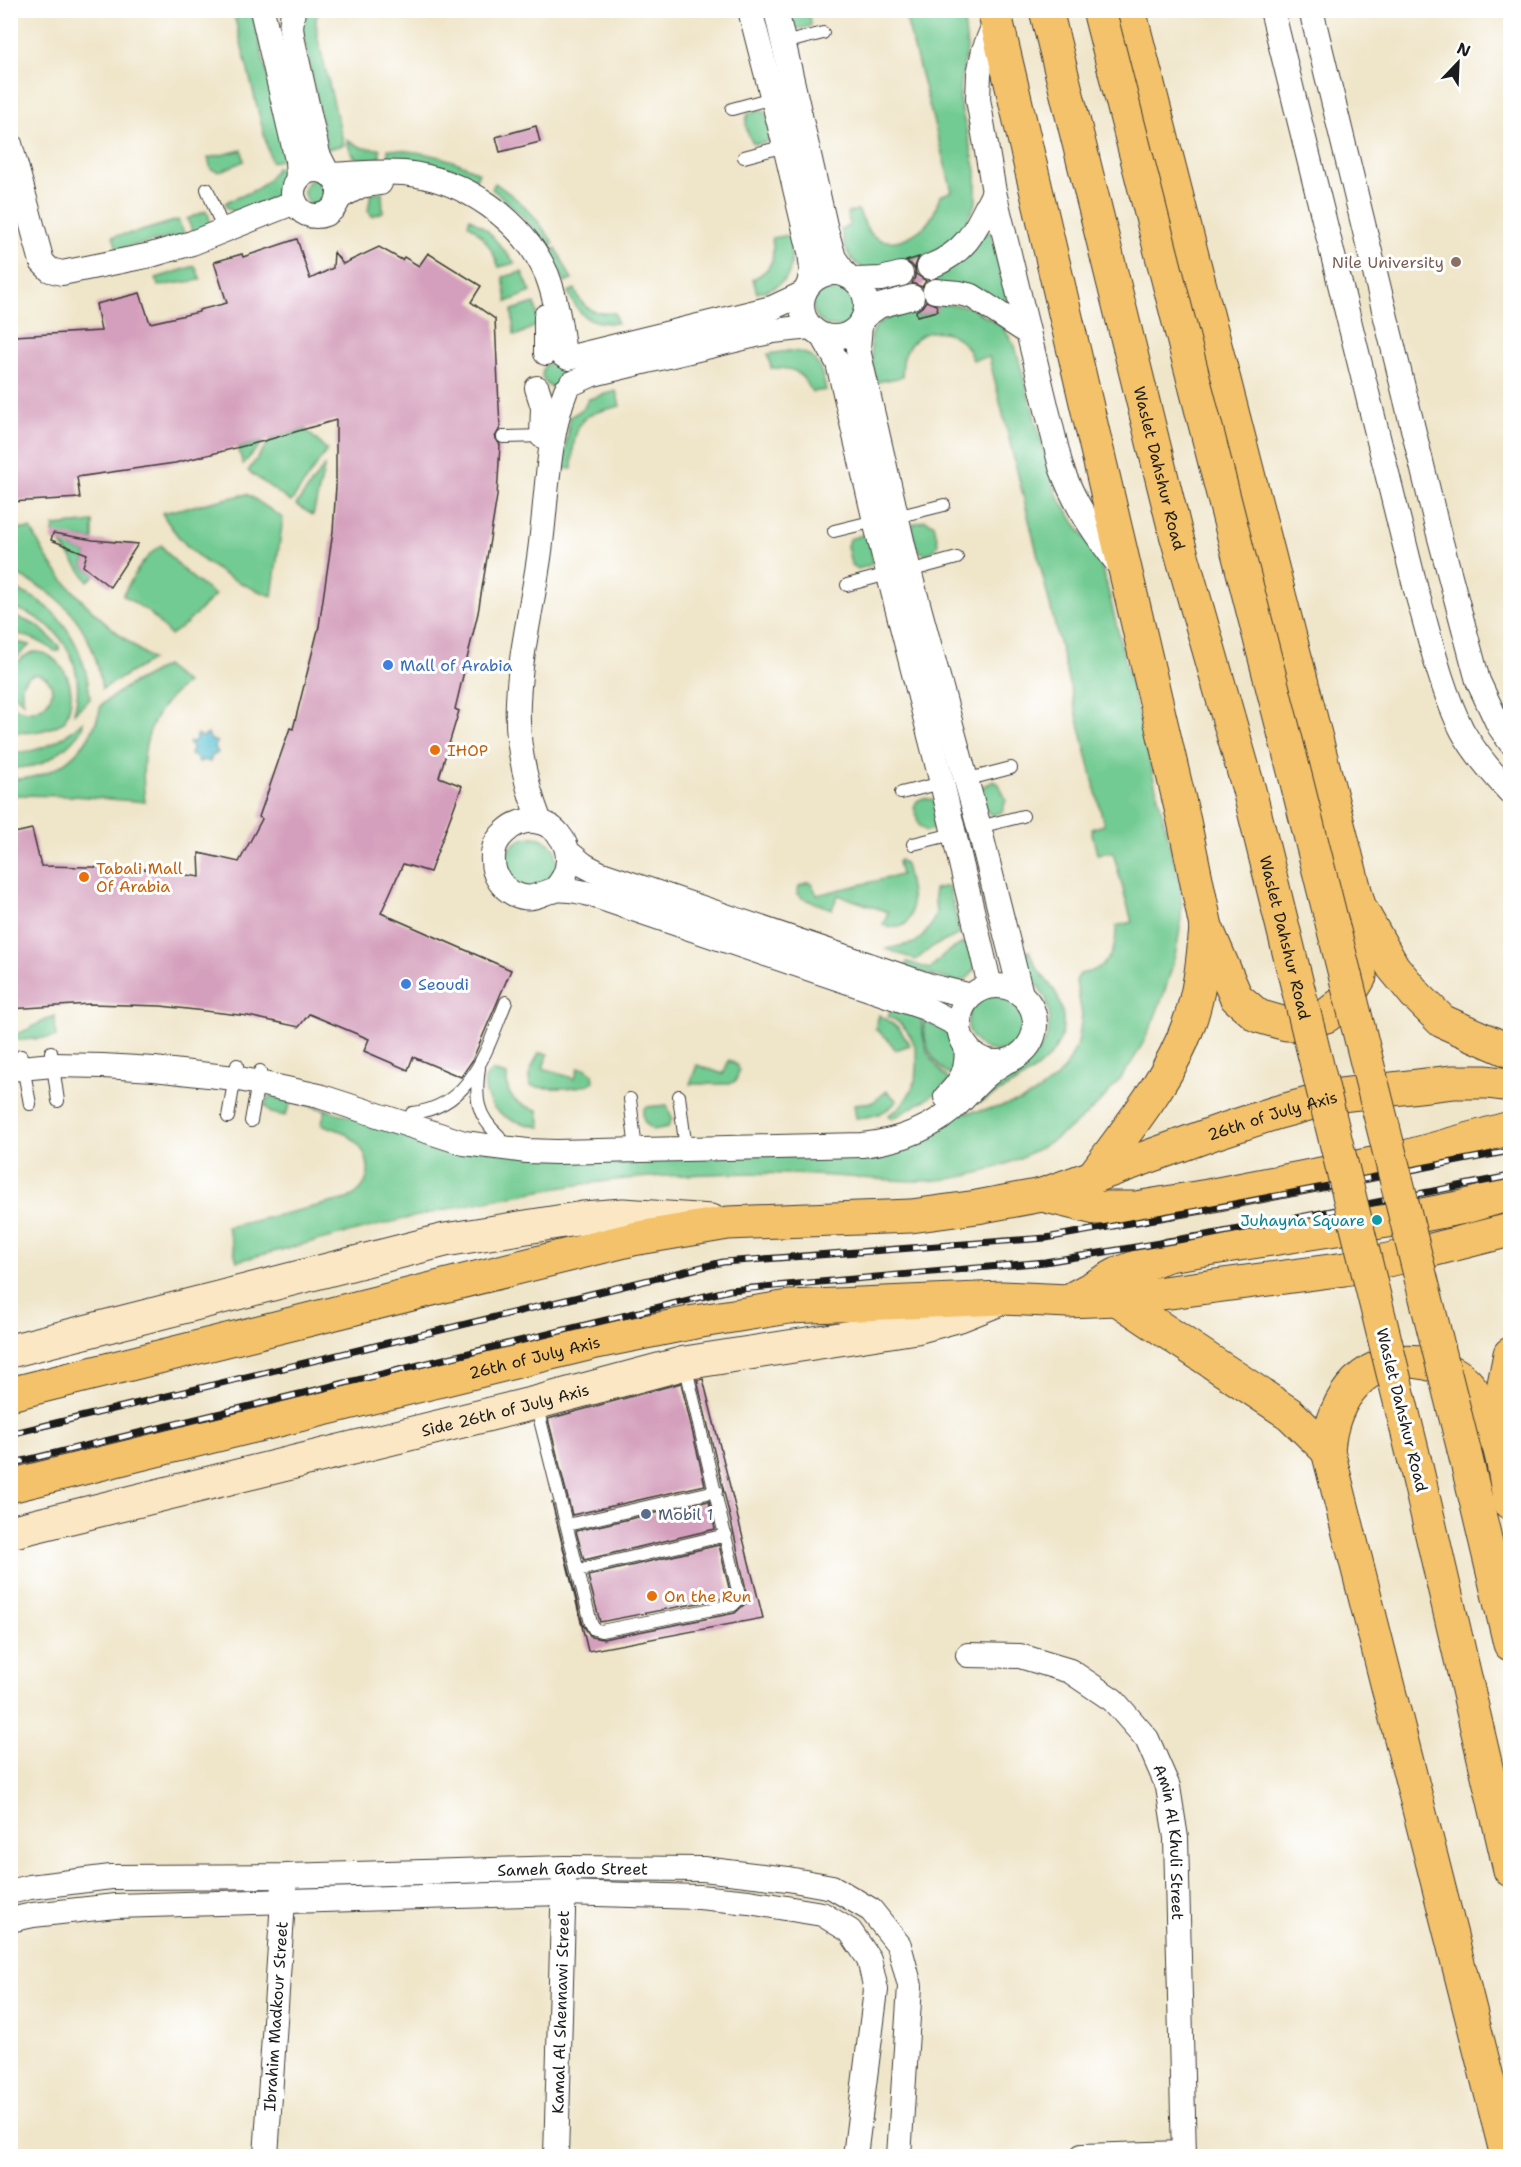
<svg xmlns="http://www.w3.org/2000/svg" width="1521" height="2167" viewBox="0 0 1521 2167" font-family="'Shantell Sans',sans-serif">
<rect width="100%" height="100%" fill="#fff"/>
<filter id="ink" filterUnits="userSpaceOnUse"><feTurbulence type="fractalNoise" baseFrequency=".0167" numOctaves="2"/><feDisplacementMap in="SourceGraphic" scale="12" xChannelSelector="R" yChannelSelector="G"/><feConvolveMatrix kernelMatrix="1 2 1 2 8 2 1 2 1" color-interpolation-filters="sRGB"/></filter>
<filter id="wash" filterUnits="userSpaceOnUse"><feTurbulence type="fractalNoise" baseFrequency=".008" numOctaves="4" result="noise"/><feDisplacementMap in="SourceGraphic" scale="24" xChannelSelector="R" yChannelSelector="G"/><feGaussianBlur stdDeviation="1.35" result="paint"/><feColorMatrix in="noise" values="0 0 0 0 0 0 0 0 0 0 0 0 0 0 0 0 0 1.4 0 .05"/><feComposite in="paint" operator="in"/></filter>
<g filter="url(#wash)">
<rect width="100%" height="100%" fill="#efe5c9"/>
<path fill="#72cb92" stroke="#477457" stroke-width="1.5" d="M 233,11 L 252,11 L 287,159 L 271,162 Z
M 298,11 L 319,11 L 316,19 L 317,35 L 344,145 L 327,149 Z
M 786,11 L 809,11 L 811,25 L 809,27 L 795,29 L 790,26 Z
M 904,11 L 963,11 L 967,49 L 960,86 L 960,103 L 976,171 L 976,202 L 958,240 L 926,256 L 867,270 C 848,262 844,248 841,229 L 850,225 L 847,213 L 858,210 C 862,216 864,225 869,231 C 885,253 920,236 931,218 C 936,211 937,203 940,196 L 952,191 Z
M 758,110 L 763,111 L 767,115 L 771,134 L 767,142 L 754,144 C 747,136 743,122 749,113 Z
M 347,140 L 363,148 L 380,149 L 380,158 C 359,160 352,163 347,140 Z
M 388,149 C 419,151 452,157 479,173 L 476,179 C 447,167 419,158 388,158 Z
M 242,150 L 244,161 L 219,172 L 211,169 L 208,158 Z
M 289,167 L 289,186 L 283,193 L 238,214 L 227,208 L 225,204 L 228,201 C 248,193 266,189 276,168 Z
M304 192a13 13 0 1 1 26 0a13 13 0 1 1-26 0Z
M 495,183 C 524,203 534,214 554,244 L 547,247 C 532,224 513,206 492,189 Z
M 382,192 L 383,212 L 372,216 L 368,211 L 371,193 Z
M 206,211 C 215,224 206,229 194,234 L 187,219 Z
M 470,218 L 487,230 L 515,263 L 499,267 C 493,251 483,234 468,224 Z
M 178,220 L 185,235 L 117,249 L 113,236 L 138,232 Z
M 991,232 L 1007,300 L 1004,305 L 934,288 L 932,277 L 983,234 Z
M 789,235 C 794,268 794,284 757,293 L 753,279 C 773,269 775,259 772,238 Z
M 556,248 L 572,280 L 565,282 L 550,251 Z
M 195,266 L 201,280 L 158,286 L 156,278 Z
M 522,272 L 531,292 L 507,302 L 503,277 Z
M813 304a23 23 0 1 1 46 0a23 23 0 1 1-46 0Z
M 575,289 C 581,309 595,315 615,313 L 617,323 C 587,323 580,318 568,292 Z
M 535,303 L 539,324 L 518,335 L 514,335 L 512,310 Z
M 936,304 L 967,306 L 1002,326 L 1015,346 L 1054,488 C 1068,519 1093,542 1104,574 L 1173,858 C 1176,869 1180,881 1181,892 C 1185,937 1166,993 1148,1033 C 1107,1121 1012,1182 914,1181 C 874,1180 833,1175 792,1174 C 740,1172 688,1174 635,1178 C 500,1191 369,1228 237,1261 L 227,1227 L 347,1199 C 380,1184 371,1148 343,1132 C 337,1129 328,1127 321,1124 L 326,1110 L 292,1101 L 285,1116 L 271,1113 L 265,1106 L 267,1099 L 274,1093 L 449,1148 L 868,1156 L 900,1149 L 956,1114 L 991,1109 L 1020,1101 L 1033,1095 L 1055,1079 L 1065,1069 L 1078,1043 L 1082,1015 L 1076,981 L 1080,974 C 1106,970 1117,952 1116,926 L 1132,922 L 1113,852 L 1097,854 L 1091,829 L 1104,825 L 989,357 L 973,360 C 970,353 967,345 960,340 C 932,318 897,342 903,377 L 876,382 C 868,335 862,321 915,310 L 917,316 L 937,311 Z
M 788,351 C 817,351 820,365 826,390 L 812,392 C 801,371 794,367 771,368 L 768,354 Z
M 556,361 L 566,367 L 568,372 L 554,388 C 543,384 539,376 545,365 Z
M 616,391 L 620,406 C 610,409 597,411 588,416 C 572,426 573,453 572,469 L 563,468 L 570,417 L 583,409 L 589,399 Z
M 305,429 L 327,450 L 291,502 L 248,471 L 271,439 Z
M 264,441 L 243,464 L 238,448 Z
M 325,465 L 313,515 L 296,505 Z
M 247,494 L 283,518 L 272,596 C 226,580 187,556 162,513 Z
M 925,520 L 934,524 L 938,543 L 935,550 L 925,554 C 915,551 910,535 913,524 Z
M 93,522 L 93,540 L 76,537 L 72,548 L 87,554 L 83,566 L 95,575 L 88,581 L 53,533 L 54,526 Z
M 10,529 L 31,529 C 37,539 42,551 49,561 C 77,601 114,631 152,660 L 102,689 C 94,631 67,594 11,573 Z
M 862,535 L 869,538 L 873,562 L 868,566 L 858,569 L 851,564 L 847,546 L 849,539 Z
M 161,545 C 177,566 194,581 215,595 L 187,623 L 170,635 L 150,613 L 123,595 C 133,576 143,558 161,545 Z
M 11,588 C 61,603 86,649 90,699 L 74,713 C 88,662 59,621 11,607 Z
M 10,614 L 38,626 L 59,646 L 59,651 L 55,651 C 41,641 28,635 11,633 Z
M 11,641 L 30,645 L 11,662 L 10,641 Z
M 34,652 C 45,652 51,656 59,664 C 74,681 74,702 64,722 C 46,731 30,735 11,731 L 11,705 C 46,728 69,678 35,674 C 18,679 21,690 24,703 L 12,692 C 6,673 15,658 34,652 Z
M 165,666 L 186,683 C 146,715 139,752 145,802 L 74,796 L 11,795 L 11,779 C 56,780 92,749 101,705 L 126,687 Z
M 83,721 C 84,736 53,758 40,764 C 30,767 21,768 11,768 L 11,752 C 39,754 63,740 83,721 Z
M 994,781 L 999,784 L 1006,800 L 1002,812 L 992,815 L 985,810 L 980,788 Z
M 923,798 L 935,800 L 941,825 L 937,829 L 926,831 L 919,825 L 914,807 L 917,801 Z
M 533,837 L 541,838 L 555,848 L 558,873 L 532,891 L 510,879 C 503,857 506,840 533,837 Z
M 900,860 L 905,864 C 910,885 925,939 883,925 L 888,912 L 838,895 L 832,909 L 804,899 L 797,894 L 799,886 L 808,882 L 812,884 L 817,895 L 901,875 L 898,862 Z
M 949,886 L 960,934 L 932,947 L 916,960 L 886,949 L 914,943 L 921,938 L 930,927 L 936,914 L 934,889 Z
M 963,943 L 969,947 L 975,966 C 972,976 967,980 957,982 L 905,968 L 907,962 L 930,969 L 944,954 Z
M 1029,951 C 1032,958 1035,966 1040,972 C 1046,981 1054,987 1058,998 C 1082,1056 1018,1081 979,1103 L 977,1096 L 1011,1069 L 1032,1059 L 1044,1043 L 1048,1033 L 1050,1017 L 1046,998 L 1038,986 L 1030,981 L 1019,955 Z
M968 1022a29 29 0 1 1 58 0a29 29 0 1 1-58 0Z
M 892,1008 L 921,1017 C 923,1048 927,1058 950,1081 L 930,1097 L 892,1119 L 889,1115 C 925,1094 929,1034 888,1016 Z
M 879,1015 L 899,1028 L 910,1045 L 895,1050 L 888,1039 L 875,1029 Z
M 55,1016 L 56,1037 L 11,1041 L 11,1036 C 29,1031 38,1022 55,1016 Z
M 924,1020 L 946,1031 L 957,1053 L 953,1077 C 933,1065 922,1043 924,1020 Z
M 539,1053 L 548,1054 L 543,1068 L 575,1079 L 578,1068 L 585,1068 L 593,1074 L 594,1081 C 584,1090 545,1089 531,1086 C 525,1075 534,1064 539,1053 Z
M 729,1060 L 737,1065 L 739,1070 L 736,1081 L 729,1084 L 690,1084 L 697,1065 L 723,1074 Z
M 492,1071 L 507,1075 C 505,1099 518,1105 538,1110 L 541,1127 C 516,1123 489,1116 485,1088 C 483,1080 486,1076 492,1071 Z
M 887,1091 L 897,1101 C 885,1114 873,1117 856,1118 L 854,1104 L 873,1102 Z
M 667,1105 L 672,1118 L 668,1127 L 653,1130 C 644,1124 640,1117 645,1107 Z"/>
<path fill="#54bed0" stroke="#386d76" stroke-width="1.5" d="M 208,734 L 211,740 L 217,742 L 215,747 L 218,753 L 212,756 L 210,762 L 204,760 L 199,762 L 196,757 L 190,755 L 192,749 L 189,743 L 195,741 L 197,735 L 203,737 Z"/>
<g id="blocks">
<path fill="#d49fbc" d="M 536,126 L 540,142 L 500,152 L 496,137 Z
M 297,239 L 310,279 L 333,268 L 334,252 L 343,264 L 379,247 L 402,260 L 404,257 L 419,266 L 428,253 L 481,286 L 471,302 L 495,319 L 500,428 L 495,437 L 500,445 L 497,496 L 478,613 L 455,709 L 459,711 L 439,777 L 462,786 L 430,872 L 403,864 L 381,913 L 511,970 L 472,1061 L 461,1077 L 413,1057 L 408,1070 L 364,1051 L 369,1039 L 309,1014 L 299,1027 L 248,1016 L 161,1006 L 90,1004 L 10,1009 L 10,834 L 32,829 L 41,866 L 137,868 L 200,877 L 199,853 L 239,862 L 262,819 L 259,817 L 275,771 L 290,728 L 293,729 L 319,626 L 333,531 L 336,486 L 336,420 L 264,441 L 175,463 L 77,477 L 80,498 L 10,502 L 10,338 L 14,336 L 101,331 L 96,304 L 140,293 L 150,323 L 199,312 L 199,310 L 227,303 L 214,262 L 242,254 L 243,257 Z
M 919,257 L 915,266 L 916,274 L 926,281 L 922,287 L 912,283 L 915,277 L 915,270 L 912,265 L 906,261 Z
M 926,301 L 936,305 L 938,311 L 917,316 L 916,311 L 922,307 Z
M 53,533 L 93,540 L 138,544 L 110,587 L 83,566 L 87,554 L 51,540 Z
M 703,1379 L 763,1618 L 588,1651 L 552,1502 L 583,1625 L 591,1637 L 603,1639 L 735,1613 L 747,1602 L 746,1590 L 734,1534 L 697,1380 Z
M 681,1383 L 705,1485 L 572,1515 L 548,1419 Z
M 709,1501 L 715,1529 L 584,1560 L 576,1531 Z
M 719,1545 L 730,1592 L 729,1597 L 600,1622 L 588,1576 Z"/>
</g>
</g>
<g filter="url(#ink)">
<use href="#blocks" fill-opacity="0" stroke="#3c3a36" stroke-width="1.5"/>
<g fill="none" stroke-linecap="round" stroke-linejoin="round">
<g stroke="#3c3a36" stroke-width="14">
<path id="service" d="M 784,43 L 823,33
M 732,109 L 772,98
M 744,157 L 785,146
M 207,189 L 224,231
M 503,437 L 546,436
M 896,517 L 944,505
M 834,531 L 875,521
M 909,571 L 957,558
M 847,585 L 888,574
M 965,780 L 1011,768
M 901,793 L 942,783
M 979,827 L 1023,816
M 913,844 L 953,834
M 51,1052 L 58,1101
M 21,1056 L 30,1104
M 479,1068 C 475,1098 476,1115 499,1136
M 679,1096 L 686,1149
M 630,1099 L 636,1150
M 412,1113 C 472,1107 486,1050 506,1002
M 228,1117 L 237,1065
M 251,1121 L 260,1071
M 536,1404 L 591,1623 L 594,1629 L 601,1631 L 733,1605 L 739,1599 L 738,1591 L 685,1364
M 567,1525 L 716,1491
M 578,1570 L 726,1535"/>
</g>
<g stroke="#3c3a36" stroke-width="26">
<g id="minor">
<path d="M 262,10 L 297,160 L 298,179"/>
<path d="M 293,10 L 291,28 L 293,41 L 318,154 L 327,172"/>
<path d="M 750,10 L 785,146 L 810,252 L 812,270 L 809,284"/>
<path d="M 776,10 L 826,230 L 834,258 L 846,275"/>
<path d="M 1272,10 L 1416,590 C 1430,637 1440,686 1462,730 C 1474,752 1493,774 1510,792"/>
<path d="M 1311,10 L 1437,527 L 1478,681 L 1499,726 L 1510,742"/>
<path d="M 996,20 L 984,50 L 979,74 L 978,99 L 994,192 L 1061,467 C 1075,506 1097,537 1122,569"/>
<path d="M 10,144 L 42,262 L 50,270 L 62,273 L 151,255 L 192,243 L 295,202"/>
<circle cx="316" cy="193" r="23"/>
<path d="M 331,175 C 355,174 380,171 404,173 C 464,179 523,219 547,275 C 557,301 561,328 564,356"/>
<path d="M 340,197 L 360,186 L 380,183"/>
<path d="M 929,267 C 969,251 976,228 994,192"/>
<circle cx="834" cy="305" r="32"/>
<path d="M 855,280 L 881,279 L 901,274"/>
<path d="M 935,291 L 959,293 L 972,296 L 1027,332"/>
<path d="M 546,316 L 546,353"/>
<path d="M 865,316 L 879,306 L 912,297"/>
<path d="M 860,325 L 858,349 L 861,363 L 909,571 L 979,827 L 1021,994"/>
<path d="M 823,336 L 838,363 L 875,521 L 942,783 L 990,986"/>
<path d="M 568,358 L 772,308 L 804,293"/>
<path d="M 571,384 L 593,374 L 773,331 L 810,327"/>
<path d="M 537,388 L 543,407 L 542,436"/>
<path d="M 540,822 C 525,783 516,743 518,702 C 520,649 535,596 541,543 C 547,495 548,434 566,390"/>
<path d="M 568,852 L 584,865 L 599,873 L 934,987 L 971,996"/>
<path d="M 553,891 C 594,852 542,797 505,832 C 497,839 492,849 493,861 C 493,875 502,888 514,894 C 532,902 538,894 554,890 C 565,888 576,891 586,893 L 925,1008 L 958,1025"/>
<circle cx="997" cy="1024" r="38"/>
<path d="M 10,1069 L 53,1065 L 103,1066 L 154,1069 L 235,1078 L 319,1096 L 464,1143 L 527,1151 L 556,1152 L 862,1145 C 898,1141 934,1129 960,1102 C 975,1087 986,1073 1005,1062"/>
<path d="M 946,1097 C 961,1082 969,1069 966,1046"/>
<path id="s1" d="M 968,1655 L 1020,1656 L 1070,1671 L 1113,1700 L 1147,1739 L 1168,1787 L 1176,1838 L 1184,2156"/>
<path id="s2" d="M 10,1892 L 30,1887 L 111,1877 L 285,1876 L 564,1868 L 703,1869 L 788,1879 L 832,1887 L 871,1910 L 899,1945 L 910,1986 L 899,2156"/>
<path d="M 10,1920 L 33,1915 L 115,1906 L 563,1893 L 699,1897 L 749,1902 L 822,1914 L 850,1931 L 869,1959 L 876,1990 L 855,2156"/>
<path id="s3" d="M 266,2156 L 284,1886"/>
<path id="s4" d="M 556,2156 L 564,1877"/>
<path d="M 1082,2156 L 1184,2153"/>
</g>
</g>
<g stroke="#3c3a36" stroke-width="35">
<g id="secondary">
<path d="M 10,1351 L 445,1240 L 583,1218 L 623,1215 L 711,1221"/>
<path id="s5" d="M 10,1532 L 535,1403 L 685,1363 L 916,1327 L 960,1315 L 995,1301"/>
</g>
</g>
<g stroke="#3c3a36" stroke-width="35">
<path id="primary" d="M 994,10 L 1184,821 L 1206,927 L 1236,997 L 1258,1016 L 1286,1024 L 1300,1024 L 1326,1016 L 1346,1000 L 1360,977 L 1359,906 L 1129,10
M 1464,1450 L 1510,1644
M 1415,1462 L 1510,1870
M 1507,2156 L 1328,1451 C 1332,1396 1367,1352 1426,1363 C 1442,1366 1460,1374 1470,1387 C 1475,1392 1477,1401 1480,1407 C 1486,1418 1492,1429 1497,1440 C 1504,1460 1506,1483 1510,1503"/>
</g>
<g stroke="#3c3a36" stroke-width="35">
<g id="trunk">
<path d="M 1359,906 L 1393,967 L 1416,995 L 1442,1021 L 1510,1051"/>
<path d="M 1092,1178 C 1126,1130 1168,1082 1188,1026 C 1200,994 1203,960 1206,927"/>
<path d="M 1042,1195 L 1095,1208 L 1136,1208 L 1208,1196 L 1398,1159 L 1510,1128"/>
<path d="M 1075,1297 L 1118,1274 L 1168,1255 L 1407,1218 L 1464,1207 L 1510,1194"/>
<path d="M 1117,1299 L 1290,1414 L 1328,1451"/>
<path id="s6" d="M 10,1394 L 633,1239 L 728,1223 L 911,1216 L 977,1207 L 1042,1195 L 1217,1132 L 1275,1113 L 1341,1095 L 1453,1082 L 1487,1082 L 1510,1085"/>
<path d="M 1497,1442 L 1500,1404 L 1510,1354"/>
<path id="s7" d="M 10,1486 L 596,1342 L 695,1322 L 789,1307 L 1002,1298 L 1068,1301 L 1117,1299 L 1345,1269 L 1416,1254 L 1510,1230"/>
</g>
</g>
<use href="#service" stroke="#fff" stroke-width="12"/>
<use href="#minor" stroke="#fff" stroke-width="24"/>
<use href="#secondary" stroke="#fbe7c3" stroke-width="33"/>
<use href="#primary" stroke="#f4c26a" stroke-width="33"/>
<use href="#trunk" stroke="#f4c26a" stroke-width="33"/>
<g stroke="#1c1c1c" stroke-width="7">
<path id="rail" d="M 10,1434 L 723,1262 L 1046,1238 L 1203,1210 L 1510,1151
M 10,1464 L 730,1290 L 1045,1262 L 1208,1235 L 1510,1176"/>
</g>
<use href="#rail" stroke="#fff" stroke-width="4.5" stroke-dasharray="14" stroke-linecap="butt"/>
<g stroke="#3c3a36" stroke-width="35" stroke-linecap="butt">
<g id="primary-bridge">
<path id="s8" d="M 1046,10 L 1175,531 L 1249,790 L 1415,1462"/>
<path d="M 1099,10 L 1297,783 L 1464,1450"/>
</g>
</g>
<use href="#primary-bridge" stroke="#f4c26a" stroke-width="33"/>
</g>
</g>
<circle fill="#8d6e63" stroke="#fff" stroke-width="2" cx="1456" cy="262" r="6"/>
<g fill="#3f7fe0" stroke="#fff" stroke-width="2">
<circle cx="388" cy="665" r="6"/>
<circle cx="406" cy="984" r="6"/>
</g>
<g fill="#e8710a" stroke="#fff" stroke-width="2">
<circle cx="435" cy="750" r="6"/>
<circle cx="84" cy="877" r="6"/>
<circle cx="652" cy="1596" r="6"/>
</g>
<circle fill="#0f9aa8" stroke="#fff" stroke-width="2" cx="1377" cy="1220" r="6"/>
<circle fill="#5c6f8a" stroke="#fff" stroke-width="2" cx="646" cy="1514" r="6"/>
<g text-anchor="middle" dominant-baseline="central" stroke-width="6" stroke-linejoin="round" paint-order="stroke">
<g font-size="16" fill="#785e54" stroke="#fff" text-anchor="end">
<text x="1444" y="262">Nile University</text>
</g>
<g font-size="16" fill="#1c1c1c" stroke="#fff">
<text stroke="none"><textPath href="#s8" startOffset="472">Waslet Dahshur Road</textPath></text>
<text stroke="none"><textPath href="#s8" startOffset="958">Waslet Dahshur Road</textPath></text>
<text stroke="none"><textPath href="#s6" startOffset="1298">26th of July Axis</textPath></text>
<text stroke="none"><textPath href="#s7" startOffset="540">26th of July Axis</textPath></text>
<text stroke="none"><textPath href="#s5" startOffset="510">Side 26th of July Axis</textPath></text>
<text transform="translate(1402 1410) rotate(76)">Waslet Dahshur Road</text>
<text stroke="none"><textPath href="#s1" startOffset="315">Amin Al Khuli Street</textPath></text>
<text stroke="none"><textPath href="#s2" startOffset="564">Sameh Gado Street</textPath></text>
<text stroke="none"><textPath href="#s4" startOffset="144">Kamal Al Shennawi Street</textPath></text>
<text stroke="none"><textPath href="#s3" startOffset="140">Ibrahim Madkour Street</textPath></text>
</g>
<g font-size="16" fill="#366cbe" stroke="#fff" text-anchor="start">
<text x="400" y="665">Mall of Arabia</text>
<text x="418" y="984">Seoudi</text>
</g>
<g font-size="16" fill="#c56008" stroke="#fff" text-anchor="start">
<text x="447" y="750">IHOP</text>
<text x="96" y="868">Tabali Mall<tspan x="96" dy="18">Of Arabia</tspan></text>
<text x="664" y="1596">On the Run</text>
</g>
<g font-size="16" fill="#0d838f" stroke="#fff" text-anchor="end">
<text x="1365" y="1220">Juhayna Square</text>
</g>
<g font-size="16" fill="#4e5e75" stroke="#fff" text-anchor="start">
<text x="658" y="1514">Mobil 1</text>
</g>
</g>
<rect width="1521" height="2167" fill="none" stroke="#fff" stroke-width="36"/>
<g transform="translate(1458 63) rotate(23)" stroke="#ffffff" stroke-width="4.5" paint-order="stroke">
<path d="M0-4.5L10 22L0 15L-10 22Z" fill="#1c1c1c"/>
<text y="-9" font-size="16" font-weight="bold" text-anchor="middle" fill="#1c1c1c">N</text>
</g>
</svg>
